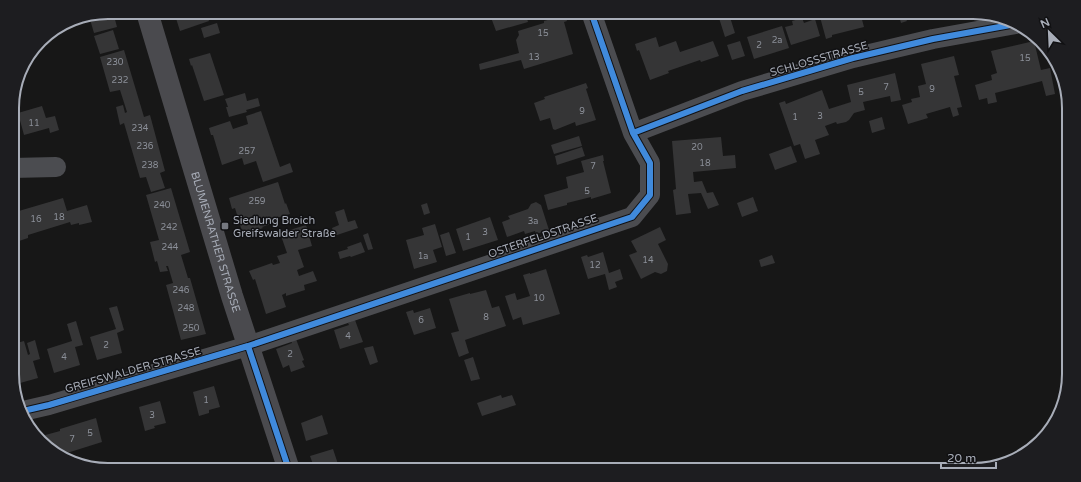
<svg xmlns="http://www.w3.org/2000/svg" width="1081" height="482" viewBox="0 0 1081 482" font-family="'Varela Round',sans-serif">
<rect width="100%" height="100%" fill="#171717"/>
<path fill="#353536" d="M 108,12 L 113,12 L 117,27 L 94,33 L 89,16 Z
M 174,12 L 206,12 L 209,21 L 180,31 Z
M 489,12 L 525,12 L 528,22 L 496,31 Z
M 837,12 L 860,12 L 864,27 L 832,35 L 832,37 L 826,39 L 820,17 Z
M 898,12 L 933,12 L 933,13 L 922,15 L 922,16 L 906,19 L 907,21 L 901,23 Z
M 729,14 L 735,33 L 725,37 L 719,18 Z
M 565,15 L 567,21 L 564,22 L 573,54 L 524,69 L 521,60 L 480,70 L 479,64 L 519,53 L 516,40 L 519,35 L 518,31 L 544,23 L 544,21 Z
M 802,18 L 804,23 L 815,19 L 820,36 L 791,45 L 785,27 L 793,25 L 792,21 Z
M 217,23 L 220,33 L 204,38 L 201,28 Z
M 782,26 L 789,48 L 754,59 L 747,37 Z
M 113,30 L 119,49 L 100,54 L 94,36 Z
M 656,37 L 659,47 L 676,41 L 680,52 L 713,41 L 719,56 L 701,62 L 700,60 L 668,71 L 669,73 L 650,80 L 639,50 L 637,51 L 635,44 Z
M 740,41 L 745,56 L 732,60 L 727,45 Z
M 1034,41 L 1041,70 L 1050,68 L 1055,94 L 1046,96 L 1042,81 L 995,93 L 997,102 L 988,104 L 987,98 L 979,100 L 975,85 L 992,80 L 991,75 L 997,73 L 991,51 Z
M 124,50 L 144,117 L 150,115 L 165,171 L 160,173 L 165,188 L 151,192 L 146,177 L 140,178 L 124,123 L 120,125 L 116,107 L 123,105 L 125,113 L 127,112 L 120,90 L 110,92 L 100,57 Z
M 210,53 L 224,95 L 204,101 L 192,65 L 191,66 L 189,59 Z
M 954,56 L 959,75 L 954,76 L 962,107 L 957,108 L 959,115 L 953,117 L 950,107 L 926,114 L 928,118 L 908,124 L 902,105 L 912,102 L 911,99 L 920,97 L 918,86 L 926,84 L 921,64 Z
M 895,73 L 901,100 L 891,102 L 890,96 L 863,102 L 865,110 L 854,113 L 849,120 L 846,122 L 837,124 L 836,122 L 825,126 L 829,135 L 815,140 L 820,154 L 805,159 L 800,144 L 794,146 L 779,103 L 785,101 L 786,104 L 822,90 L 829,109 L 851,102 L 847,85 Z
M 586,83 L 588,88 L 586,89 L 596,120 L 576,126 L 575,122 L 555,130 L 553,129 L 550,118 L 540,121 L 534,103 L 545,99 L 544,97 Z
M 245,93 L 247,101 L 258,98 L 260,106 L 246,110 L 247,112 L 229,117 L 226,107 L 228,107 L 225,99 Z
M 42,106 L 46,118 L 55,116 L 59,130 L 50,133 L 49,128 L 24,135 L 18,113 Z
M 261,111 L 280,167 L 290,163 L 293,172 L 263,182 L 256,161 L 244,165 L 242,158 L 222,165 L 213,135 L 211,135 L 209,128 L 230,121 L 233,129 L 248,124 L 246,116 Z
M 882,117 L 885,129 L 872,133 L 869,121 Z
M 579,136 L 582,146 L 554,154 L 551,145 Z
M 721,137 L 723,156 L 735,155 L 736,168 L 693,172 L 694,182 L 702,181 L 707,193 L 713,192 L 719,205 L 708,209 L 701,193 L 688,194 L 691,213 L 676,215 L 673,190 L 676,189 L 672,141 Z
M 791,146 L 797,162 L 775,170 L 769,154 Z
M 582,147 L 585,156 L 557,165 L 555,156 Z
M 603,155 L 604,161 L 603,161 L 611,193 L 591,199 L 591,197 L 567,203 L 567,205 L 548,210 L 544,195 L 568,188 L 566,177 L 584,172 L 581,161 Z
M 278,182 L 285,204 L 286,203 L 290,214 L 276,218 L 277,222 L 262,227 L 263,228 L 243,235 L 235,208 L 232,209 L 229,198 Z
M 171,188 L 190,252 L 181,255 L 188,278 L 190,278 L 206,334 L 181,340 L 166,285 L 173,283 L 168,266 L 166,266 L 168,271 L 160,272 L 157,261 L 155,262 L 150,242 L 159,240 L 146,195 Z
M 753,197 L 758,211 L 742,217 L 737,203 Z
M 63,198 L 67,211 L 87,205 L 92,222 L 79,225 L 79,223 L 71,225 L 70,222 L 28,235 L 28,238 L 19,241 L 18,236 L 13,237 L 12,213 Z
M 536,202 L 541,205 L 549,230 L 536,234 L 535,231 L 525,234 L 524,231 L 507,237 L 502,222 L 510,219 L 508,216 L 528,209 L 531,204 Z
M 427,203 L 430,213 L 424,215 L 421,205 Z
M 344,209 L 348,222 L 355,220 L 358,228 L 334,236 L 332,228 L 339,225 L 335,212 Z
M 490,217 L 498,240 L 463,251 L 456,229 Z
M 435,224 L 442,247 L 433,250 L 437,262 L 414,269 L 406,240 L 424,235 L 422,228 Z
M 306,225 L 312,246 L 298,250 L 304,267 L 297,270 L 299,276 L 313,271 L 317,281 L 304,285 L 305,290 L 286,296 L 286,293 L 282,295 L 286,307 L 266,314 L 255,279 L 253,280 L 249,271 L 272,263 L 273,265 L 280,263 L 277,256 L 287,253 L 280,233 Z
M 660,227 L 666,240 L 658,244 L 668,264 L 667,271 L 661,274 L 655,272 L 641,279 L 629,255 L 637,252 L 631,241 Z
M 449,232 L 456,253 L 446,256 L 440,235 Z
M 368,233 L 373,249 L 368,250 L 363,235 Z
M 361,242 L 365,252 L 351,257 L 350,256 L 340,259 L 338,252 L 348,249 L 347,247 Z
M 603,252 L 609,273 L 620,269 L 623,279 L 615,282 L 617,287 L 609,290 L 605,274 L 588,279 L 581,257 L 587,255 L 588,257 Z
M 772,255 L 775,263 L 761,267 L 759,260 Z
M 546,269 L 560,314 L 523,325 L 521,317 L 513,320 L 505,296 L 515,293 L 517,300 L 530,296 L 523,275 L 530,273 L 530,274 Z
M 486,290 L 492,308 L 499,306 L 506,326 L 465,340 L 469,353 L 459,357 L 451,333 L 459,331 L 449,299 L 470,293 L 470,294 Z
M 117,306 L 124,330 L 117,333 L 122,353 L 97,360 L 90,337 L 116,329 L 109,308 Z
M 430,308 L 436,328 L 414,335 L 406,312 L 413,310 L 414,313 Z
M 355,320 L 363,342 L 340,349 L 334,330 L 349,325 L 348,323 Z
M 76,321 L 83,345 L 75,347 L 80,365 L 54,373 L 47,349 L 72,341 L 67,324 Z
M 296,339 L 304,360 L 302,361 L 305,367 L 291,372 L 289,365 L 283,368 L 276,349 L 292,343 L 291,341 Z
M 35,340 L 40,359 L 33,361 L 38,378 L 13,385 L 13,344 L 24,341 L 28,355 L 30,354 L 27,343 Z
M 373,346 L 378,362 L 370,365 L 364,348 Z
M 473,357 L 480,379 L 471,381 L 464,360 Z
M 214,386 L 220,407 L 209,410 L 209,413 L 199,416 L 193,392 Z
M 501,395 L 502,398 L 512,395 L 516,405 L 482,416 L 477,403 Z
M 160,401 L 166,423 L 154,426 L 155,428 L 145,431 L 139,407 Z
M 322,415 L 328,434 L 306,441 L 301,423 Z
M 96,418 L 102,442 L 67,453 L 66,452 L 59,454 L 38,437 L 60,431 L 60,429 Z
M 333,449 L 340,470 L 315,470 L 310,456 Z"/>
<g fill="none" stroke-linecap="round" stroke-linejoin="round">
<path stroke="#4b4c50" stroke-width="20" d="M 633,133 L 742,91 L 853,58 L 933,39 L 1016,24
M 12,168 L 56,167
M 23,411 L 49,405 L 248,346 L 632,217 L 650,195 L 650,163 L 633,133 L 591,12"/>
<path stroke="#4a4a4e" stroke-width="22" id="s1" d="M 147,12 L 232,296 L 289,470"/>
<g stroke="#111113" stroke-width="8">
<path id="cycleway" d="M 633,133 L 742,91 L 853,58 L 933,39 L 1016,24
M 248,346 L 289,470
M 23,411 L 49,405 L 248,346 L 632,217 L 650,195 L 650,163 L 633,133 L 591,12"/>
</g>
<use href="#cycleway" stroke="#408adc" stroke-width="6"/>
</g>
<rect fill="#757880" stroke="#111113" stroke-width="1.5" x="221" y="222" width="8" height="8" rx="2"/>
<g text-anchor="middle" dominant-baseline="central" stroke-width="3" stroke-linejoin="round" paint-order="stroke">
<g font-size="9" fill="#8b8f98">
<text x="543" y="33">15</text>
<text x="777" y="40">2a</text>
<text x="759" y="45">2</text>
<text x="534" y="57">13</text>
<text x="1025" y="58">15</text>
<text x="115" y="62">230</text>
<text x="120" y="80">232</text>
<text x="886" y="87">7</text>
<text x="932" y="89">9</text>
<text x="861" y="92">5</text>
<text x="582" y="111">9</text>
<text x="820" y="116">3</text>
<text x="795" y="117">1</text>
<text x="34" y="123">11</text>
<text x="140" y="128">234</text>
<text x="145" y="146">236</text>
<text x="697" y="147">20</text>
<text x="247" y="151">257</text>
<text x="705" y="163">18</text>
<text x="150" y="165">238</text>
<text x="593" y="166">7</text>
<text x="587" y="191">5</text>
<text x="257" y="201">259</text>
<text x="162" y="205">240</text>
<text x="59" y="217">18</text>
<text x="36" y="219">16</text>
<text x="533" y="221">3a</text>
<text x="169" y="227">242</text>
<text x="485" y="232">3</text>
<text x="468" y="237">1</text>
<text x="170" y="247">244</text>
<text x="423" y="256">1a</text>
<text x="648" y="260">14</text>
<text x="595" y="265">12</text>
<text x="181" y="290">246</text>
<text x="539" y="298">10</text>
<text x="186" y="308">248</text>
<text x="486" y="317">8</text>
<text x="421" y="320">6</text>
<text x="191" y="328">250</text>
<text x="348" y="336">4</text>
<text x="106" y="345">2</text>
<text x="290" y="354">2</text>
<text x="64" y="357">4</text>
<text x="206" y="400">1</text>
<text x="152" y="415">3</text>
<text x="90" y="433">5</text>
<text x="72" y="439">7</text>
</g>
<g font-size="11" fill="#a8adb8" stroke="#111113">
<text transform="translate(819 59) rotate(-16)">SCHLOSSSTRASSE</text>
<text transform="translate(543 236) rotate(-19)">OSTERFELDSTRASSE</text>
<text stroke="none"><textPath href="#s1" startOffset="240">BLUMENRATHER STRASSE</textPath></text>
<text transform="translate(133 370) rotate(-16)">GREIFSWALDER STRASSE</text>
</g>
<g font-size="11" fill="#a8adb8" stroke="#111113" text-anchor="start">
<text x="233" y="220">Siedlung Broich<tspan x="233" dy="13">Greifswalder Straße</tspan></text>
</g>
</g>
<path d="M0 0H1081V482H0ZM108 19H973A89 89 0 0 1 1062 108V374A89 89 0 0 1 973 463H108A89 89 0 0 1 19 374V108A89 89 0 0 1 108 19Z" fill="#1d1d20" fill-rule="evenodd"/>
<path fill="none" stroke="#a8adb8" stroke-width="2" d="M108 19H973A89 89 0 0 1 1062 108V374A89 89 0 0 1 973 463H108A89 89 0 0 1 19 374V108A89 89 0 0 1 108 19Z"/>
<g transform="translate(1049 32) rotate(336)" stroke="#111113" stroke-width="3" paint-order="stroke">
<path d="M0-3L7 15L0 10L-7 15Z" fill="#a8adb8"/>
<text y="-6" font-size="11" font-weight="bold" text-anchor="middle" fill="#a8adb8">N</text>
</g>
<path d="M941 462v6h55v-6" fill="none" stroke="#a8adb8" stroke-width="2"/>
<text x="947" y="462" font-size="12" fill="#a8adb8" stroke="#111113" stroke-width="3" paint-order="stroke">20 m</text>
</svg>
